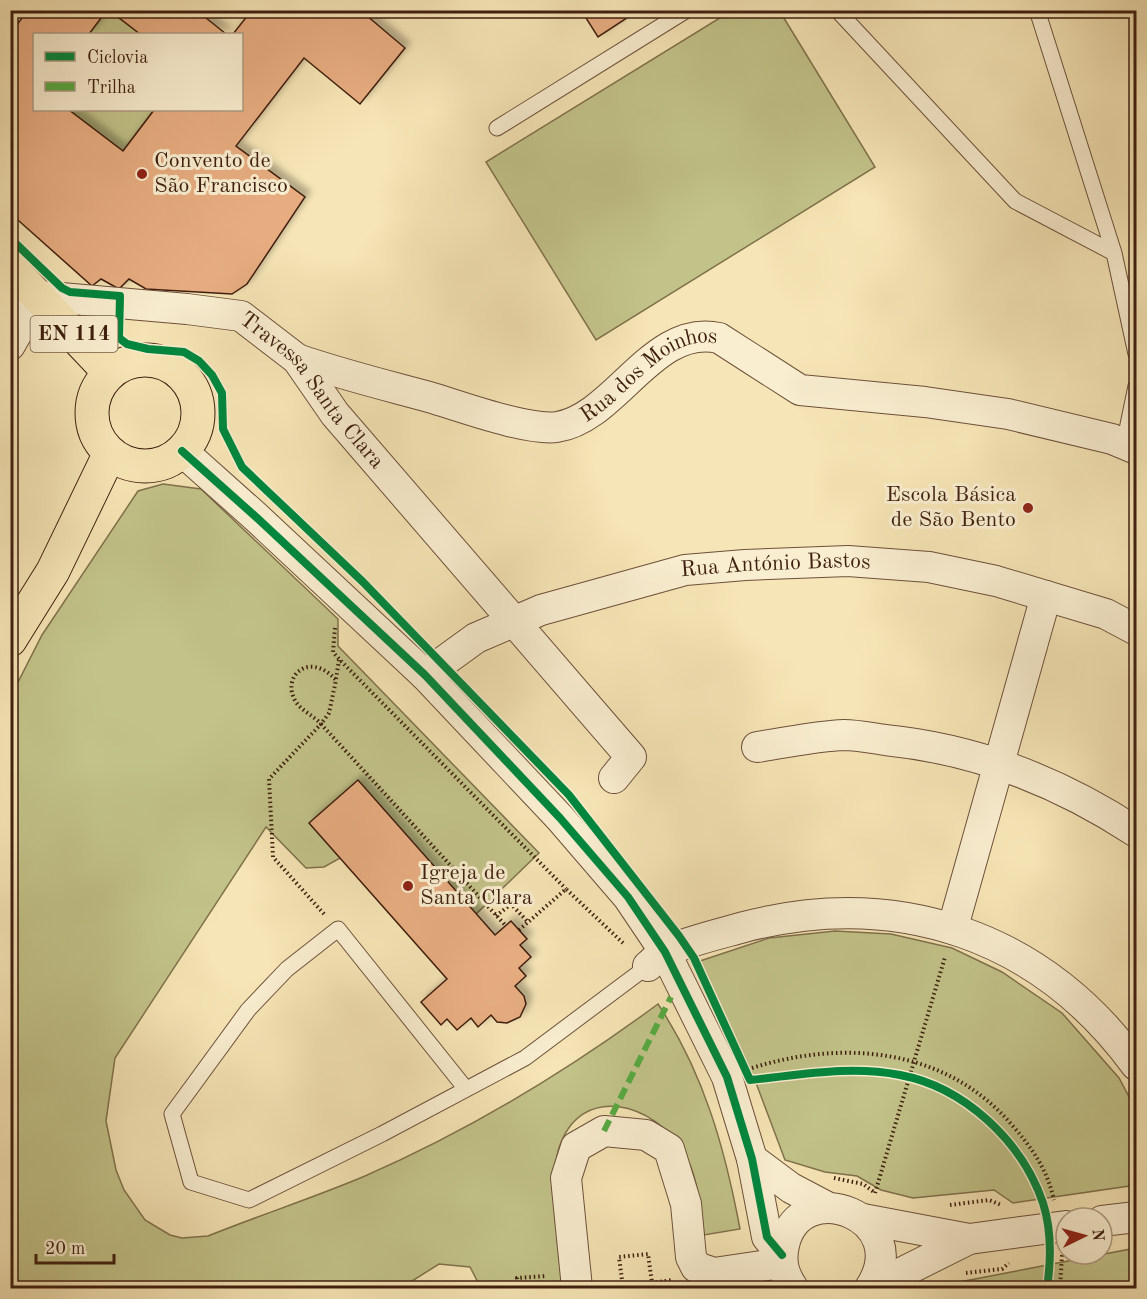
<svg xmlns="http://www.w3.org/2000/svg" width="1147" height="1299" viewBox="0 0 1147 1299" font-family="'Old Standard TT',serif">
<defs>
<filter id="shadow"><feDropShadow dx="5.5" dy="-5.5" stdDeviation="3" flood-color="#0004"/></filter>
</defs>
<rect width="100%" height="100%" fill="#f6e5b6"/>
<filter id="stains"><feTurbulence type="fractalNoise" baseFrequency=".00333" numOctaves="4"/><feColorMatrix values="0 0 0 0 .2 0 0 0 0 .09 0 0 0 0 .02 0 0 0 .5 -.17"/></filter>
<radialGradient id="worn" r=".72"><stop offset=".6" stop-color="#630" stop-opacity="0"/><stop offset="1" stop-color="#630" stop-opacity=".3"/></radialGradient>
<path fill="#c2c389" stroke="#80714c" stroke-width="1.5" d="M 107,10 L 109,11 L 140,34 L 89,34 Z
M 779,10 L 875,167 L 596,340 L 486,162 L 731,11 Z
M 69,110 L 154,110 L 123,151 Z
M 163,484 L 201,489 L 338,619 L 338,646 L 539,853 L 476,914 L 340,858 L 324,867 L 306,868 L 266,827 L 115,1058 L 106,1121 L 116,1170 L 124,1190 L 145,1220 L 170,1235 L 182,1238 L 208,1236 C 260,1215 313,1198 365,1176 C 470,1130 566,1072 658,1004 C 704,1073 725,1149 740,1229 L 704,1235 C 700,1207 698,1175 683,1151 C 655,1104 581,1081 559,1148 C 548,1183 559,1252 565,1288 L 481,1288 L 470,1267 L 439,1264 L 401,1288 L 11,1288 L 10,698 L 42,635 L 138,491 Z
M 835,931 L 891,934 L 952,948 L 1002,972 L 1062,1013 L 1119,1078 L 1136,1110 L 1136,1185 L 1013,1203 L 994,1190 L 913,1198 L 881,1190 L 857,1176 L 825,1172 L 785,1160 L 753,1075 L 700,961 L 769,938 Z
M 1136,1248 L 1136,1288 L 928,1288 Z"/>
<path fill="#e7ad81" stroke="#3f1f10" stroke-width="1.5" filter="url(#shadow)" d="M 28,10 L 107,10 L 89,34 L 34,34 L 34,110 L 69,110 L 123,151 L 154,110 L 242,110 L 242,34 L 233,34 L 252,10 L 360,10 L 405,48 L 360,104 L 304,58 L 236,146 L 305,197 L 247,284 L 232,294 L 146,289 L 129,279 L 119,289 L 101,279 L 92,286 L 10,213 L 10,34 Z
M 109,10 L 196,10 L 226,34 L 140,34 Z
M 581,10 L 639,10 L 598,37 Z
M 358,780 L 495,935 L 511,921 L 527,939 L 520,945 L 531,957 L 519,968 L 526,976 L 515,986 L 524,996 L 526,1004 L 520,1017 L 507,1023 L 497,1022 L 491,1015 L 478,1027 L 471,1018 L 457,1030 L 447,1019 L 441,1025 L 421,1002 L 447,979 L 309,823 Z"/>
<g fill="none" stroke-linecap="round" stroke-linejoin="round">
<g stroke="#6d503a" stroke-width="17">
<path id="lane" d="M 837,10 L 1015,201 L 1114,253
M 1037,10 L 1114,253 L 1136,354
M 497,128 L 687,10
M 1124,444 L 1136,386
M 466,1089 L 338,929 L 287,969 L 248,1010 L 172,1114 L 191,1182 L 249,1200 L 382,1134 L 525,1058 L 648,966"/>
</g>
<g stroke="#6d503a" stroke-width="32">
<g id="street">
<path id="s1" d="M 10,345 L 38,296 L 187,309 L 241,316 L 297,359 L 335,414 L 631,757 L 614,778"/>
<path id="s2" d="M 297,359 C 340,374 385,385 429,397 C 460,406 527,431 557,427 C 616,418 653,323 719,338 L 800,390 L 925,402 L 1008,414 L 1112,439 L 1136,449"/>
<path d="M 182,451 L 256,517 L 425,675 L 560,818 L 628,897 L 665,952 L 727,1077 L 752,1159 L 767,1237 L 782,1255"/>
<path id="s3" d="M 425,675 L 476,638 L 541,610 L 685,570 L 745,565 L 848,561 L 929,567 L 996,581 L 1106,614 L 1136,630"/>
<path d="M 757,747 C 786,743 815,736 844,735 C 857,735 871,738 885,740 C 975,749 1060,782 1136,832"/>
<path d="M 953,927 L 1046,596"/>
<path d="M 648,966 C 653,962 659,955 665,952 C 684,942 723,933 744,927 C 898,887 1041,935 1136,1065"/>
<path d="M 752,1159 L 791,1188 L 829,1208"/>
<path d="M 863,1219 L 969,1239 L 1066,1226"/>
<path d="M 1102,1221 L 1136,1217"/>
<path d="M 577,1288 L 566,1178 L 576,1147 L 604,1131 L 646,1135 L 669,1149 L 686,1204 L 691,1257 L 696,1267 L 714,1273 L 782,1263"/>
<path d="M 793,1288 C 784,1275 780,1262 784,1245 C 800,1173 916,1217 870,1288"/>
<path d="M 871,1288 L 969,1239"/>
</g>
</g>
<g stroke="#3f1f10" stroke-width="35">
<path id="primary" d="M 10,267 L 110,373
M92 413a53 53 0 1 1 106 0a53 53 0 1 1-106 0Z
M 10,640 L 53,571 L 110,453"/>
</g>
<path stroke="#3f1f10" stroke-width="4" stroke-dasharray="1.5 3" stroke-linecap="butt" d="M 335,628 L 333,652 L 339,659 L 566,889
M 336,679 L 339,660
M 324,914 L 273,857 L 269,779 L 321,724 C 314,716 302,711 296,702 C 280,677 309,650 336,680 L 329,713 L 321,724 L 506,926
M 496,916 L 511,904 L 527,921
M 519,930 L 566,889 L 623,943
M 752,1068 C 844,1039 946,1048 1012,1125 C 1032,1148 1047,1169 1054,1200
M 834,1178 L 863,1184 L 874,1192
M 875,1193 L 945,957
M 950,1205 L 989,1200 L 1001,1205
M 966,1273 L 1002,1269 L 1009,1263
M 519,1288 L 517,1278 L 546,1276
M 623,1288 L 619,1257 L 648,1254 L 652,1283
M 653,1288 L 652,1283 L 672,1280
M 1060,1288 L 1062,1255"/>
<use href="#lane" stroke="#f9eed0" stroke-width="15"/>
<use href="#street" stroke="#f9eed0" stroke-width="30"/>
<use href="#primary" stroke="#f6e5b6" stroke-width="33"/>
<path stroke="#56aa42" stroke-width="6" stroke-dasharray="12 6" stroke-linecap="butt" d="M 604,1131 L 671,997"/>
<g stroke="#f9eed0" stroke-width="11">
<path id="cycleway" d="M 10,238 L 62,288 L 70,292 L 120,296 L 119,338 L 127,344 L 148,349 L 184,352 L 199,361 L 212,375 L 222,393 L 223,429 L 242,467 L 363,582 L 569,795 L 679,936 L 694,958 L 750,1080 C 800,1075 850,1065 900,1075 C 964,1087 1022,1141 1043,1203 C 1052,1231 1051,1261 1047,1288
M 182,451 L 256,517 L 425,675 L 560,818 L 628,897 L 665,952 L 727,1077 L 752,1159 L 767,1237 L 782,1255"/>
</g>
<use href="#cycleway" stroke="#00873e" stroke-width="8"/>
</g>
<g fill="#8f2418" stroke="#f9eed0" stroke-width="2">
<circle cx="142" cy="174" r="6"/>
<circle cx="1028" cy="508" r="6"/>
<circle cx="408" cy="886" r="6"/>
</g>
<g text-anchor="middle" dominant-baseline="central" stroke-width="6" stroke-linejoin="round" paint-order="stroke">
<rect fill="#f9eed0" stroke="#775d4a" stroke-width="1.5" x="30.5" y="316" width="87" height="36" rx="4.5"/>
<g font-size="21" font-weight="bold" fill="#3f1f10">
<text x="74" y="334">EN 114</text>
</g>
<g font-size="22" fill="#3f1f10" stroke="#f9eed0" text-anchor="start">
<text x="154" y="161">Convento de<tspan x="154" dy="25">São Francisco</tspan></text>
<text x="1016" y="495" text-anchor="end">Escola Básica<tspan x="1016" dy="25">de São Bento</tspan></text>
<text x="420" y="873">Igreja de<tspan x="420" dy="25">Santa Clara</tspan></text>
</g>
<g font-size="22" fill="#3f1f10" stroke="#f9eed0">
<text stroke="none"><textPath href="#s2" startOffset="378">Rua dos Moinhos</textPath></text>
<text stroke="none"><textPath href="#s1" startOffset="364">Travessa Santa Clara</textPath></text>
<text stroke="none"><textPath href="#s3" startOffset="374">Rua António Bastos</textPath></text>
</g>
</g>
<rect width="1147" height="1299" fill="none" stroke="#f6e5b6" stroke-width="36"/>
<rect x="12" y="12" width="1123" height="1275" fill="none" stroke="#3f1f10" stroke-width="3"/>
<rect x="18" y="18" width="1111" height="1263" fill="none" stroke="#3f1f10" stroke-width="1.5"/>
<rect x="33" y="33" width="210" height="78" fill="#f9eed0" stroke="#af9b83" stroke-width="1.5"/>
<rect x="45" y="52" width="30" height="9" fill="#00873e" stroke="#af9b83" stroke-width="1.5"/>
<text x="87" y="63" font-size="18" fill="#3f1f10">Ciclovia</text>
<rect x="45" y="82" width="30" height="9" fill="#56aa42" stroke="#af9b83" stroke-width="1.5"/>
<text x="87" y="93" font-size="18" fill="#3f1f10">Trilha</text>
<g transform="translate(1084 1236) rotate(85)"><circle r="28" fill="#f9eed0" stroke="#af9b83" stroke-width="1.5"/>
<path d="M0-4.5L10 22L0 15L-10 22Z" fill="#8f2418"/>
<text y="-9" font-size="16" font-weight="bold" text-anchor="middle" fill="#3f1f10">N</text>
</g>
<path d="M36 1254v9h78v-9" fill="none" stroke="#3f1f10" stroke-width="3"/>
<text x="45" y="1254" font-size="18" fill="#3f1f10" stroke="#f9eed0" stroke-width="4.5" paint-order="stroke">20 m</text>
<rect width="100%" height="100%" filter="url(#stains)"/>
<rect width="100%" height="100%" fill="url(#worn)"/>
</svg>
